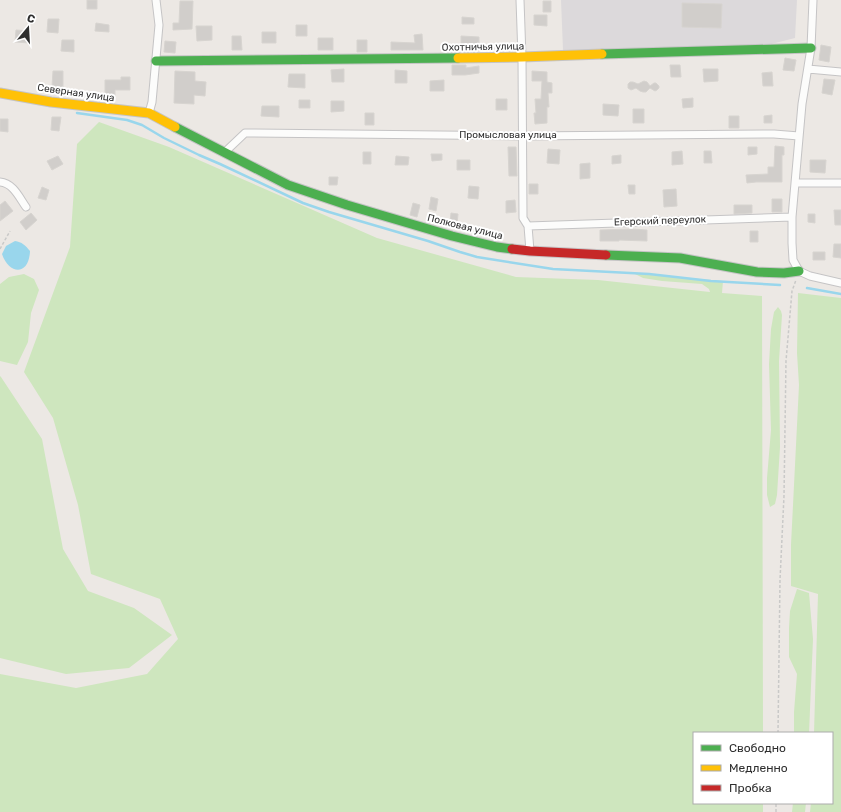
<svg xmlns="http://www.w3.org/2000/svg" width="841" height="812" viewBox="0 0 841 812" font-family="Rubik,sans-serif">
<rect width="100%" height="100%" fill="#ece8e4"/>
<path fill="#dcd9db" d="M 561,0 L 797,0 L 795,38 L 755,48 L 563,50 Z"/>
<path fill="#cee6be" d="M 99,122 L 169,147 L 377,238 L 516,277 L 598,280 L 710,292 L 709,289 L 702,284 L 662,281 L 643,278 L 633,273 L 640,274 L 723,281 L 722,293 L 762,296 L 763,733 L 694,733 L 694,803 L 763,803 L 763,812 L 0,812 L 0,674 L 76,688 L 147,674 L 178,639 L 160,599 L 91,574 L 78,505 L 53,418 L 24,372 L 70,247 L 77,144 Z
M 24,274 L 34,279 L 39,290 L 31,313 L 28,342 L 17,365 L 0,361 L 0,284 L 9,277 Z
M 798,293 L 841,298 L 841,812 L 810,812 L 811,803 L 832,803 L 832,733 L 814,733 L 818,594 L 791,586 L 791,545 L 799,385 L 797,353 Z
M 778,307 L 781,311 L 782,315 L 779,361 L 780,447 L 777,495 L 775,504 L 770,507 L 767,495 L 767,478 L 771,430 L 769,364 L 771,329 L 774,312 Z
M 0,376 L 1,377 L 42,439 L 63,549 L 88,591 L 134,608 L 172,635 L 129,668 L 66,674 L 0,658 Z
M 797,589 L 809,593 L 813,639 L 809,733 L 794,733 L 794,712 L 797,674 L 789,657 L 789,628 L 790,611 Z
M 793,803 L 806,803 L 805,812 L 792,812 Z"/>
<path fill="#99d6ec" d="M 15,241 C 22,242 25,245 30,251 C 29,276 9,275 2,254 L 6,246 Z"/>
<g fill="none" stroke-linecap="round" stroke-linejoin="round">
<path stroke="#99d6ec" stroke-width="2.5" d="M 77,113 L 127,120 L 142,125 L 164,138 L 199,155 L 220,164 L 303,203 L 329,212 L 428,241 L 460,252 L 477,257 L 553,269 L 649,274 L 711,281 L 780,285
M 807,288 L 841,294"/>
</g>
<path fill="#d1cecb" stroke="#d7d4d0" d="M 87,0 L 97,0 L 97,9 L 87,9 Z
M 180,1 L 193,1 L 192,29 L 173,30 L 173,23 L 179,23 Z
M 543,1 L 551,1 L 551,12 L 543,12 Z
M 682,3 L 722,4 L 721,28 L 682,27 Z
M 534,15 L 547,15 L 547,26 L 534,25 Z
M 462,17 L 474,18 L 474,24 L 462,24 Z
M 48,19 L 59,19 L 58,33 L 47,32 Z
M 96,23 L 109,25 L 109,32 L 95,31 Z
M 296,25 L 307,25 L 307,36 L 296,36 Z
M 196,26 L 212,26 L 212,40 L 197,41 Z
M 16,30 L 30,31 L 30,43 L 15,42 Z
M 262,32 L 276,32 L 276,43 L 262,43 Z
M 422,34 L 423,50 L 391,50 L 391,42 L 415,43 L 414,35 Z
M 232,36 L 241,36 L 242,50 L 232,50 Z
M 461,36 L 479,37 L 479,49 L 461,48 Z
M 318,38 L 333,38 L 333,50 L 318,50 Z
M 62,40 L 74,40 L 74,52 L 61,51 Z
M 357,40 L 367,40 L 367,52 L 357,52 Z
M 165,41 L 176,42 L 175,53 L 164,52 Z
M 821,45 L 831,47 L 829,62 L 819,60 Z
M 785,58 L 796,60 L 794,71 L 783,70 Z
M 452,65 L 466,65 L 466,68 L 479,66 L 479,73 L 465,75 L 452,75 Z
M 670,65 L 680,65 L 681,77 L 671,77 Z
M 344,69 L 344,82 L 332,82 L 331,70 Z
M 703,69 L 718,69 L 718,81 L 704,82 Z
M 395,70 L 407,71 L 407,83 L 395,83 Z
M 53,71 L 63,71 L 63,87 L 52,87 Z
M 175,71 L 195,72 L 195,81 L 206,82 L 205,96 L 194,95 L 194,104 L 174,103 Z
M 532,71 L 547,72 L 547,82 L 552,83 L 552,93 L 548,93 L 549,107 L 547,107 L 547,123 L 535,124 L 534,113 L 536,113 L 535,99 L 541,99 L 542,81 L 532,81 Z
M 772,72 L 773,86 L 763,86 L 762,73 Z
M 289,74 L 305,74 L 305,88 L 288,87 Z
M 121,77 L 130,77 L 130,90 L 115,90 L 115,97 L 105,97 L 105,80 L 121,80 Z
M 824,79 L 835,80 L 832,95 L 822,93 Z
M 444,80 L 444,91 L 430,91 L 430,81 Z
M 644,81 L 647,82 L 650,86 L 654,83 L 656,83 L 659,86 L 659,88 L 657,90 L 655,91 L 650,88 L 646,92 L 643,92 L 640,91 L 636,88 L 631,90 L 628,88 L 628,84 L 630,82 L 633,82 L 638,84 Z
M 693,98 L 693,107 L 683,108 L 682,99 Z
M 496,99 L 507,99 L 507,110 L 496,110 Z
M 299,100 L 310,100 L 310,108 L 299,108 Z
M 331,101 L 344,101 L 344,111 L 331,112 Z
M 603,104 L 619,105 L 618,116 L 603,115 Z
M 262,106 L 279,106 L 279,117 L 261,116 Z
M 633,109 L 644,109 L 644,123 L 633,123 Z
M 365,113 L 374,113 L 374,125 L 365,125 Z
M 772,115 L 772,123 L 764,123 L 764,116 Z
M 729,116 L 739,116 L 739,128 L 729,128 Z
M 52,117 L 61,117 L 59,131 L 51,130 Z
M 0,119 L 8,119 L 8,132 L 0,131 Z
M 775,146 L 784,147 L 784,155 L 782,155 L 782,182 L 756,182 L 747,183 L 746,175 L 768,174 L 768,167 L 774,167 Z
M 508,147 L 516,147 L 517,176 L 509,176 Z
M 748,147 L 757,147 L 757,154 L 748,155 Z
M 548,149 L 560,150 L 559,164 L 547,163 Z
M 682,151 L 683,164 L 672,165 L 672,152 Z
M 704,151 L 711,151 L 712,163 L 704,163 Z
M 363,152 L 371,152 L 371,164 L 363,164 Z
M 431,154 L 442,154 L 442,160 L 432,161 Z
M 621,155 L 621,163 L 612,164 L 612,156 Z
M 58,156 L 63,164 L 52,170 L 47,161 Z
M 396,156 L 409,157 L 408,165 L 395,165 Z
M 457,160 L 470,160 L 470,170 L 457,170 Z
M 810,160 L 826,160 L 825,173 L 810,172 Z
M 590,163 L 590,178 L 580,179 L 580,164 Z
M 329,177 L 338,177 L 337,185 L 329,185 Z
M 529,184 L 538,184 L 538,194 L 529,194 Z
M 628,185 L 635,185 L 635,194 L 629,194 Z
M 469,186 L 479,187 L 478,199 L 468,198 Z
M 42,187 L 49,190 L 46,200 L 38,198 Z
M 676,189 L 677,206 L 664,207 L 663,190 Z
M 431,197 L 438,199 L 436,211 L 429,209 Z
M 772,199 L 782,199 L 782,212 L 772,212 Z
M 515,200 L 516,212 L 506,213 L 506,201 Z
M 5,201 L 13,211 L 0,221 L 0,205 Z
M 413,203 L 420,205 L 417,217 L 410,215 Z
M 734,205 L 752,205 L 752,213 L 734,214 Z
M 834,210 L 841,210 L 841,225 L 835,225 Z
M 31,213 L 37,220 L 26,230 L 20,222 Z
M 451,213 L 458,214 L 457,225 L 450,224 Z
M 808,214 L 815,214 L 815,223 L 808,222 Z
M 631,229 L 647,230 L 647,241 L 619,240 L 619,241 L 600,241 L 600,230 Z
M 750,231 L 758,231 L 758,242 L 750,242 Z
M 834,244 L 841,244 L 841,258 L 833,257 Z
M 813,252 L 825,252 L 825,260 L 813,260 Z"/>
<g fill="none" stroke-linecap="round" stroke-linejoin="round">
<g stroke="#c5c4c5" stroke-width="9">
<path id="street" d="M 520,0 L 522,57 L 523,218 L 528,226 L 530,251
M 813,0 L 811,48 L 802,104 L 792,217 L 792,243 L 793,260 L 799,271 L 810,276 L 841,283
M 808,69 L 841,72
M 149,113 L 152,102 L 159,25 L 156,0
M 225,152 L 245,133 L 523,136 L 774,134 L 799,136
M 0,182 C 13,183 19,197 26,207
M 796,183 L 841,183
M 528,226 L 792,217"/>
</g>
<g stroke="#c5c4c5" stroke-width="11">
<path id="fast" d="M 602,54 L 811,48
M 156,61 L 458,58
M 175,127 L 288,185 L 347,205 L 452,236 L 497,247 L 512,249
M 606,255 L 680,258 L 757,272 L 784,273 L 799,271"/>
</g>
<g stroke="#c5c4c5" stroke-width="11">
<path id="slow" d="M 458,58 L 522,57 L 602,54
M 0,93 L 51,102 L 149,113 L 175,127"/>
</g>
<g stroke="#c5c4c5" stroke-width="11">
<path id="jam" d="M 512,249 L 530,251 L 606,255"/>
</g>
<path stroke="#c9c9c8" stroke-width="1.5" stroke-dasharray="3 2" stroke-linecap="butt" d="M 0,249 L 10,231
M 778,733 L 780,580 L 784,496 L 786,361 L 792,291 L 796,280
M 776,812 L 776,803"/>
<use href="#street" stroke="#fcfcfb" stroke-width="7"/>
<use href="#fast" stroke="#4caf50" stroke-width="9"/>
<use href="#slow" stroke="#ffc107" stroke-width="9"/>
<use href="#jam" stroke="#c62828" stroke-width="9"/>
</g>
<g text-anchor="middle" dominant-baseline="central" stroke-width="4" stroke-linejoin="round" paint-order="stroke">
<g font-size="10" fill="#2e2e2e" stroke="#fff">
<text transform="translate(483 47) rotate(-1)">Охотничья улица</text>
<text transform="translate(76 93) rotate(8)">Северная улица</text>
<text x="508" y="135">Промысловая улица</text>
<text transform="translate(660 221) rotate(-2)">Егерский переулок</text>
<text transform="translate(465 227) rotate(14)">Полковая улица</text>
</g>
</g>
<rect x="693" y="732" width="140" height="72" fill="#ffffff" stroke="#ababab"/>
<rect x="701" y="745" width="20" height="6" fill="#4caf50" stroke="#ababab"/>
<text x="729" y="752" font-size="12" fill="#2e2e2e">Свободно</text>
<rect x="701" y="765" width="20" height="6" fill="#ffc107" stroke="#ababab"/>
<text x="729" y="772" font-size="12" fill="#2e2e2e">Медленно</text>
<rect x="701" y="785" width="20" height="6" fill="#c62828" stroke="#ababab"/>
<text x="729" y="792" font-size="12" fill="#2e2e2e">Пробка</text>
<g transform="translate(28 28) rotate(18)" stroke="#ffffff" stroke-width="3" paint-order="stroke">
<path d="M0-3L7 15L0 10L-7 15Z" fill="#2e2e2e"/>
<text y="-6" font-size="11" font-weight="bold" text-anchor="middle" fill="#2e2e2e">С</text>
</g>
</svg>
